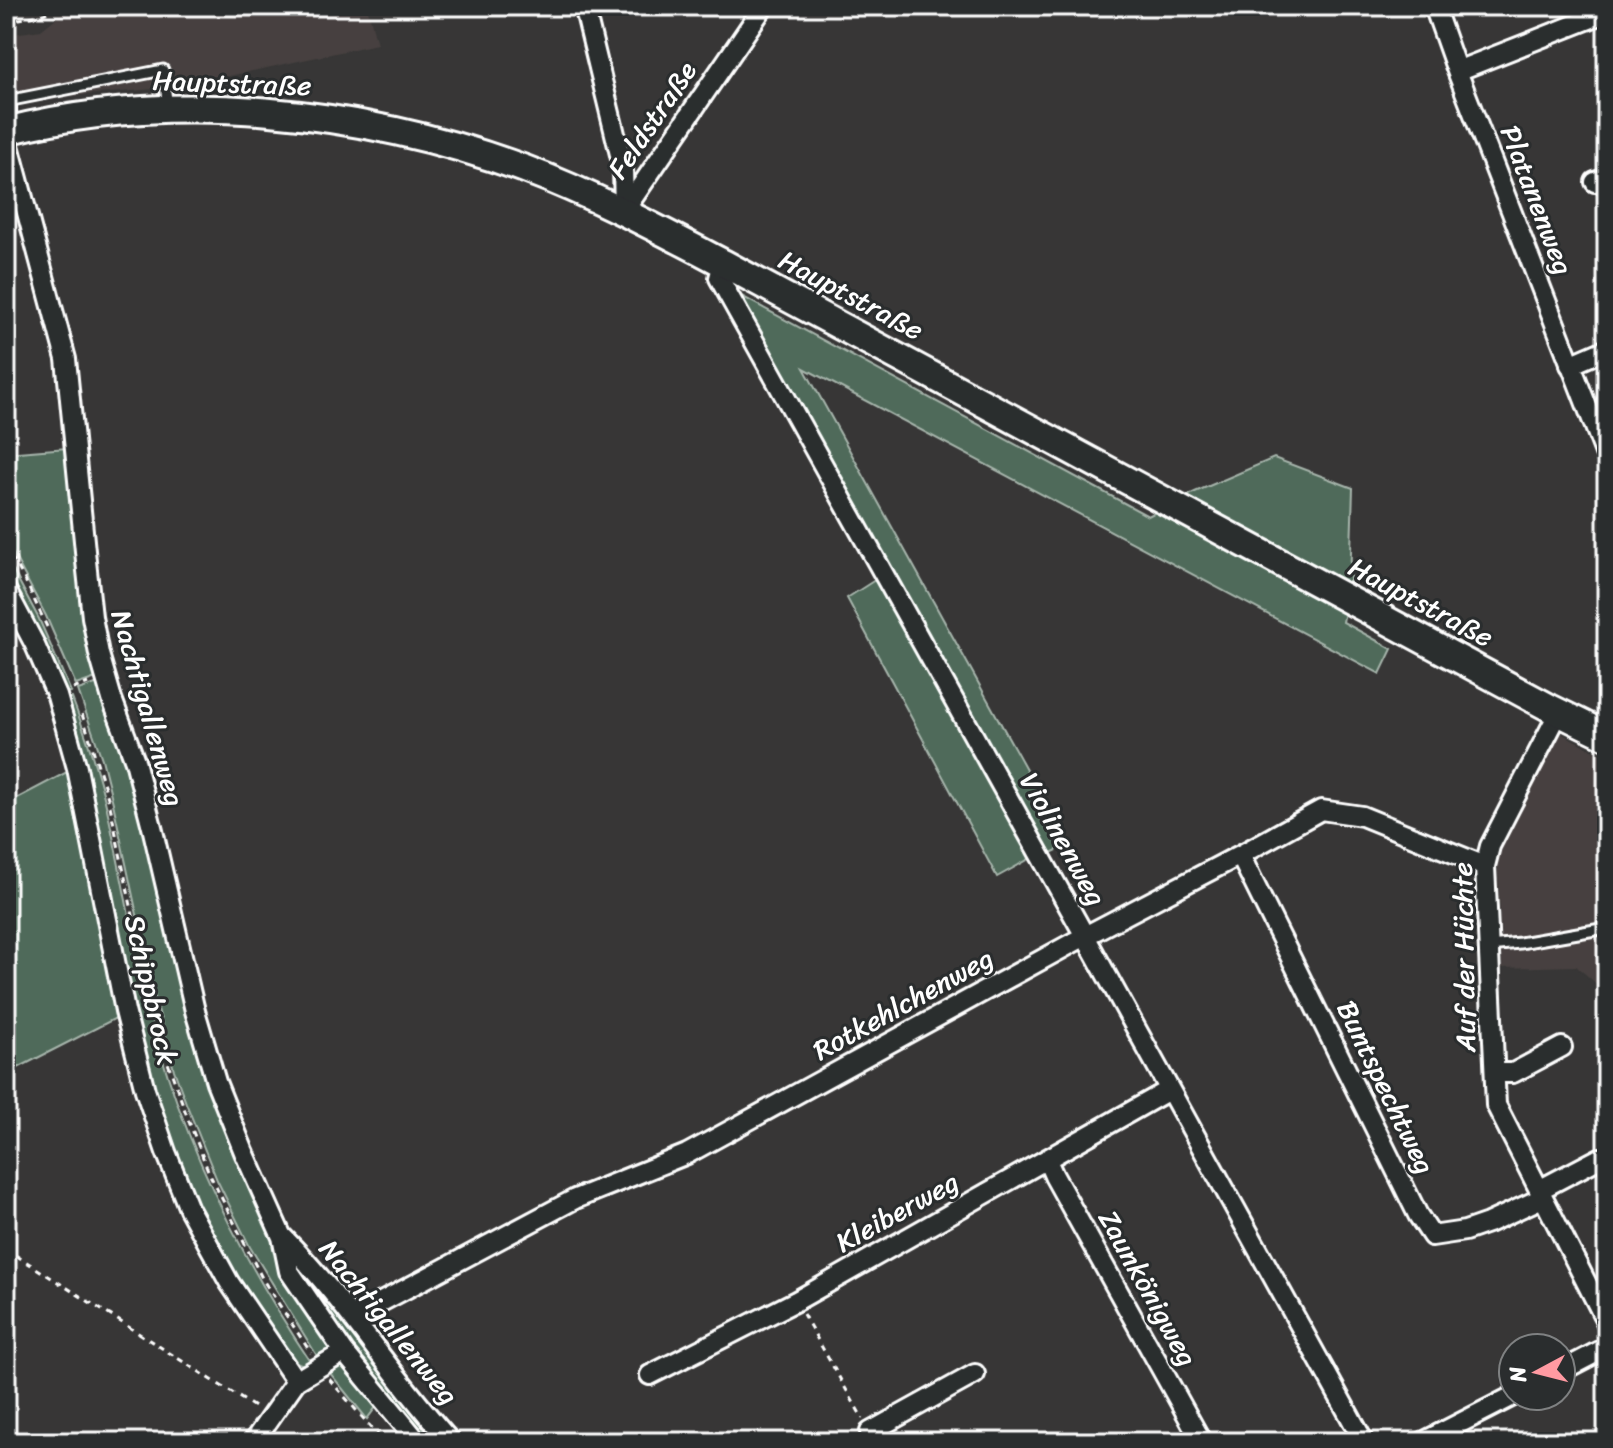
<svg xmlns="http://www.w3.org/2000/svg" width="1613" height="1448" viewBox="0 0 1613 1448" font-family="Sriracha,sans-serif">
<rect width="100%" height="100%" fill="#373636"/>
<filter id="ink" filterUnits="userSpaceOnUse"><feTurbulence type="fractalNoise" baseFrequency=".0125" numOctaves="2"/><feDisplacementMap in="SourceGraphic" scale="16" xChannelSelector="R" yChannelSelector="G"/><feConvolveMatrix kernelMatrix="1 2 1 2 8 2 1 2 1" color-interpolation-filters="sRGB"/></filter>
<g filter="url(#ink)">
<path fill="#46403f" d="M 71,6 L 367,6 L 377,44 L 179,87 L 14,101 L 6,57 L 6,35 L 41,30 Z
M 1561,733 L 1607,758 L 1607,993 L 1576,966 L 1502,968 L 1497,850 Z"/>
<path fill="#4f6b5a" stroke="#a7b5ac" stroke-width="2" d="M 710,279 L 1148,516 L 1195,492 L 1274,458 L 1353,488 L 1350,584 L 1343,622 L 1392,649 L 1380,674 L 804,368 L 1068,845 L 1053,852 L 1033,857 L 997,877 L 847,598 L 878,578 Z
M 67,448 L 99,677 L 76,685 L 46,616 L 6,540 L 6,453 Z
M 6,557 L 39,619 L 71,692 L 61,693 L 23,603 L 6,574 Z
M 101,682 L 126,754 L 195,1024 L 330,1344 L 329,1351 L 319,1359 L 250,1247 L 217,1180 L 186,1103 L 174,1070 L 154,994 L 113,803 L 102,759 L 78,690 Z
M 72,698 C 86,735 98,771 107,809 C 125,888 137,969 159,1047 C 192,1161 246,1266 312,1364 L 303,1365 L 294,1361 L 285,1352 L 242,1287 L 205,1222 L 164,1125 L 137,1029 L 63,699 Z
M 67,772 L 120,1016 L 6,1074 L 6,804 Z
M 295,1262 L 299,1264 L 438,1442 L 428,1442 L 418,1431 L 416,1442 L 394,1442 L 413,1427 L 305,1287 Z
M 343,1364 L 379,1403 L 367,1419 L 329,1372 L 329,1369 Z"/>
<g fill="none" stroke-linecap="round" stroke-linejoin="round">
<g stroke="#fff" stroke-width="15">
<path id="lane" d="M 7,101 L 163,70 L 168,107
M 1489,946 L 1520,943 L 1601,929"/>
</g>
<g stroke="#fff" stroke-width="24">
<path id="street" d="M 584,6 L 623,167 L 624,211
M 1434,6 L 1457,71 L 1607,458
M 1457,71 L 1607,12
M 6,96 L 6,120
M 6,134 L 66,359 L 86,561 L 92,617 L 99,654 L 112,699 L 135,761 L 153,831 L 195,1011 L 216,1082 L 244,1152 L 282,1237 L 289,1271 L 344,1352 L 418,1442
M 1595,182 L 1607,178
M 624,211 L 764,6
M 723,263 L 719,278 L 1085,936 L 1364,1442
M 1570,365 L 1607,349
M 6,590 L 34,643 L 57,696 L 77,768 L 125,1011 L 145,1090 L 166,1152 L 189,1209 L 229,1282 L 296,1381
M 1559,712 L 1490,846 L 1485,866 L 1496,1105 L 1607,1323
M 1240,855 L 1418,1215 L 1432,1236 L 1465,1231 L 1488,1223 L 1542,1198
M 1495,1073 L 1513,1073 L 1562,1047
M 1047,1160 L 1054,1176 L 1202,1442
M 1539,1190 L 1600,1158
M 283,1237 C 346,1300 391,1377 451,1442
M 353,1317 L 575,1199 L 687,1154 L 1085,936 L 1240,855 L 1321,810 L 1362,816 L 1485,866
M 1561,1371 L 1607,1347
M 650,1375 L 796,1301 L 1169,1090
M 253,1442 L 296,1381 L 344,1352
M 876,1442 L 870,1432 L 975,1374
M 1423,1442 L 1513,1396"/>
</g>
<g stroke="#fff" stroke-width="32">
<path id="secondary" d="M 6,131 C 173,88 365,110 525,169 C 594,195 658,229 723,263 L 1550,708 L 1607,736"/>
</g>
<path stroke="#fff" stroke-width="3" stroke-dasharray="6 6" stroke-linecap="butt" d="M 6,21 C 23,18 45,17 59,6
M 6,547 L 25,580 L 48,629
M 73,689 L 88,683
M 82,714 L 109,801 L 143,963 L 168,1063 L 188,1119 L 209,1173 L 263,1280 L 311,1353
M 6,1249 L 256,1408
M 803,1314 L 863,1419
M 329,1379 L 384,1442"/>
<use href="#lane" stroke="#2a2d2e" stroke-width="9"/>
<use href="#street" stroke="#2a2d2e" stroke-width="18"/>
<use href="#secondary" stroke="#2a2d2e" stroke-width="26"/>
</g>
</g>
<g text-anchor="middle" dominant-baseline="central" stroke-width="6" stroke-linejoin="round" paint-order="stroke">
<g font-size="28" fill="#fff" stroke="#2a2d2e">
<text transform="translate(232 83) rotate(2)">Hauptstraße</text>
<text transform="translate(652 120) rotate(-56)">Feldstraße</text>
<text transform="translate(1537 200) rotate(69)">Platanenweg</text>
<text transform="translate(851 295) rotate(28)">Hauptstraße</text>
<text transform="translate(1421 602) rotate(28)">Hauptstraße</text>
<text transform="translate(148 708) rotate(74)">Nachtigallenweg</text>
<text transform="translate(1063 839) rotate(61)">Violinenweg</text>
<text transform="translate(1464 957) rotate(-91)">Auf der Hüchte</text>
<text transform="translate(151 990) rotate(77)">Schippbrock</text>
<text transform="translate(903 1004) rotate(-29)">Rotkehlchenweg</text>
<text transform="translate(1386 1087) rotate(64)">Buntspechtweg</text>
<text transform="translate(897 1212) rotate(-29)">Kleiberweg</text>
<text transform="translate(1148 1288) rotate(61)">Zaunkönigweg</text>
<text transform="translate(389 1322) rotate(51)">Nachtigallenweg</text>
</g>
</g>
<rect width="1613" height="1448" fill="none" stroke="#2a2d2e" stroke-width="32"/>
<rect x="16" y="16" width="1581" height="1416" fill="none" stroke="#fff" stroke-width="3" filter="url(#ink)"/>
<g transform="translate(1537 1372) rotate(263)"><circle r="38" fill="#2a2d2e" stroke="#7f8182" stroke-width="2"/>
<path d="M0-6L14 30L0 20L-14 30Z" fill="#ff9aa2"/>
<text y="-12" font-size="22" font-weight="bold" text-anchor="middle" fill="#ffffff">N</text>
</g>
</svg>
